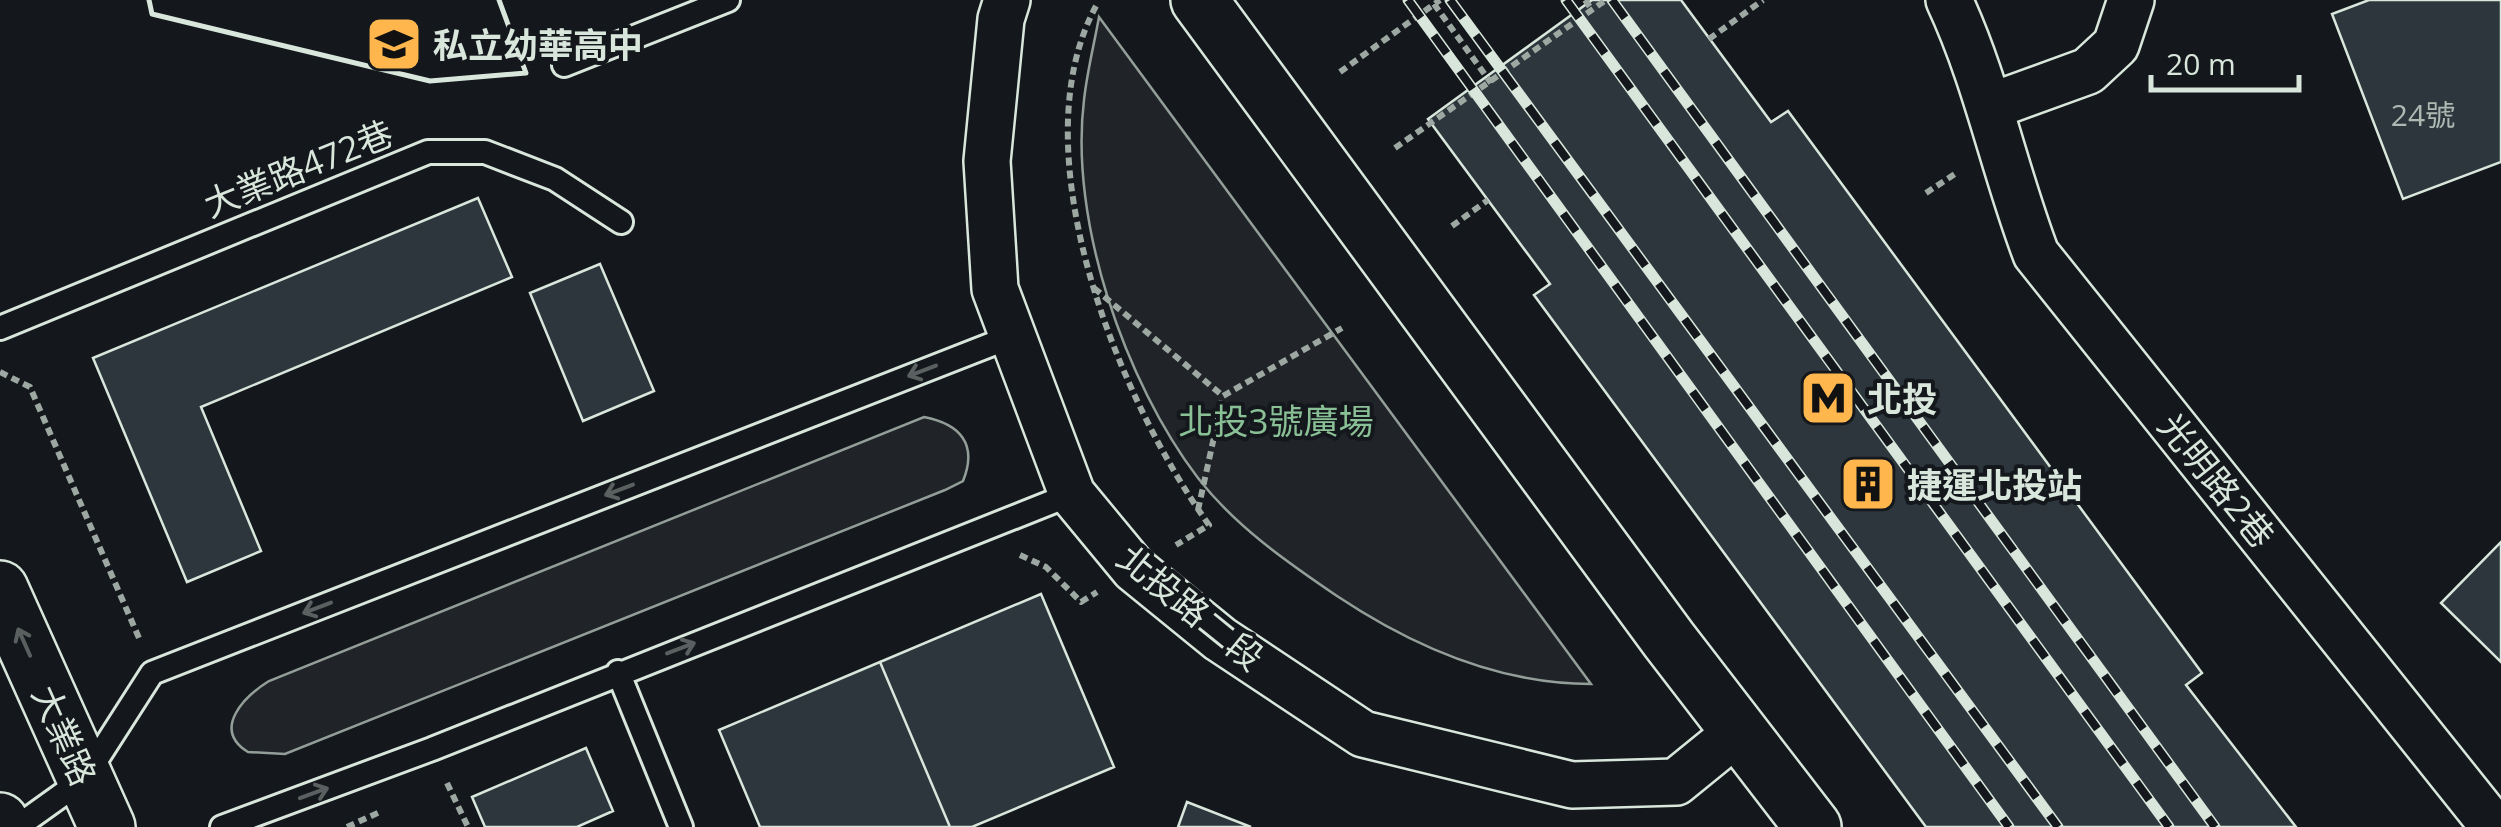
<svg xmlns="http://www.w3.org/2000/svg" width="2501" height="827" viewBox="0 0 2501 827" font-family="'Open Sans','Noto Sans TC',sans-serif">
<rect width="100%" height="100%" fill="#14181c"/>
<path fill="#202428" stroke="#939e99" stroke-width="2.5" d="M 1099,17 L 1591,684 C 1500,684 1412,646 1337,596 C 1287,562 1235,526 1198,478 C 1125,382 1069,221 1084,100 C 1087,72 1094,45 1099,17 Z
M 924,417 C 960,424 978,444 963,481 L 945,490 L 285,754 L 248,752 C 211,729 245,696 269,681 Z"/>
<path fill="#2c363c" stroke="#d8e6dc" stroke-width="2.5" d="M 1592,0 L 1681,0 L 1771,122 L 1788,111 L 2202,673 L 2186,685 L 2296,827 L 1926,827 L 1534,295 L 1550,284 L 1428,119 Z
M 2369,0 L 2501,0 L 2501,162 L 2403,199 L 2332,14 Z
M 478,198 L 512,277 L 201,407 L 261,551 L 187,582 L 93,358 Z
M 600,264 L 654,391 L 583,421 L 530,293 Z
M 2501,542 L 2501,662 L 2441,603 Z
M 1041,594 L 1114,767 L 972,827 L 950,827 L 880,662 Z
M 880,662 L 950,827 L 760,827 L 719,730 Z
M 586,748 L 613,811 L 577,827 L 485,827 L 472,797 Z
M 1187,802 L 1251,827 L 1178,827 Z"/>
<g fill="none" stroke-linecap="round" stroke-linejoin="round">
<g stroke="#d8e6dc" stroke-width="28">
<path id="lane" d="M 564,65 L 728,0
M 0,328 L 428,152 L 485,152 L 555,179 L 621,222
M 618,672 L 681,827
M 17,827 L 84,779 L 152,673 L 1013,336
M 222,827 L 432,749 L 1072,494"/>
</g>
<g stroke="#d8e6dc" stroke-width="50">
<path id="street" d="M 1007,0 L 1001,19 L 987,161 L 995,289 L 1072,494 L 1134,569 L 1220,639 L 1363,734 L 1572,785 L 1676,782 L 1740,730
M 1949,0 C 1987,81 2004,170 2036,254 L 2494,827
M 1989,107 L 2088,71 L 2116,45 L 2131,0"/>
</g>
<g stroke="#d8e6dc" stroke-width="60">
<path id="secondary" d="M 1199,0 L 1669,640 L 1813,827
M 0,589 L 107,827
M 0,821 L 3,827"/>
</g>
<path stroke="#9da8a2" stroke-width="6" stroke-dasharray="8 5" stroke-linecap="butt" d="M 1585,0 L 1592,10
M 1434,4 L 1491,83
M 1096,6 C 1017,153 1120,401 1209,525 L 1176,545
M 1709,39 L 1763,0
M 1340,72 L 1440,0
M 1395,148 L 1606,0
M 1926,193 L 1958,172
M 1452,226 L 1488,200
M 1094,288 L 1223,396
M 0,372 L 30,387 L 139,638
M 1198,510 L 1223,396 L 1342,328
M 1020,555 L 1046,567 L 1081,602 L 1097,592
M 447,783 L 468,827
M 347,827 L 382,811"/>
<use href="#lane" stroke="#14181c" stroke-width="22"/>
<use href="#street" stroke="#14181c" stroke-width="45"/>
<use href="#secondary" stroke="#14181c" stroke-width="55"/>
<g stroke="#d8e6dc" stroke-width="11">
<path id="rail" d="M 1408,0 L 2009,827
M 1450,0 L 2058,827
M 1566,0 L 2169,827
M 1612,0 L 2215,827"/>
</g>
<use href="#rail" stroke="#14181c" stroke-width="8" stroke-dasharray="22" stroke-linecap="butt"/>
<path stroke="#d8e6dc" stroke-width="5" d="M 149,0 L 152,14 L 430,81 L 526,73 L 499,0"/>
</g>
<defs><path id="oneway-shaft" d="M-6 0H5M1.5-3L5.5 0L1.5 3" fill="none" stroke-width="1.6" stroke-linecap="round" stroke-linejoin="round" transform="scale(2.5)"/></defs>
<g stroke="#59605f">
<use href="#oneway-shaft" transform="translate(922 371) rotate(159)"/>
<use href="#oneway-shaft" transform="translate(619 490) rotate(159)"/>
<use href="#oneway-shaft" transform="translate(317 608) rotate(159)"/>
<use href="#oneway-shaft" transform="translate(24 642) rotate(-114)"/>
<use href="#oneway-shaft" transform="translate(681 648) rotate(-21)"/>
<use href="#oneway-shaft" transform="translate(314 793) rotate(-20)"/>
</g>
<defs>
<g id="school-square" transform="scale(2.875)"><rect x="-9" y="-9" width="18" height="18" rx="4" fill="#ffb74d" stroke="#14181c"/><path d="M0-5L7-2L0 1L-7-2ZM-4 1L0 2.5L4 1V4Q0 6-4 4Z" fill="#111"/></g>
<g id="metro-square" transform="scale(2.875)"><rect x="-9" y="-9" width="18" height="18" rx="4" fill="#ffb74d" stroke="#14181c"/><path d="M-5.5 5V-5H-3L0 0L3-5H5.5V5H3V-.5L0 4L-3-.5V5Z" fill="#111"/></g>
<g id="building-square" transform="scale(2.875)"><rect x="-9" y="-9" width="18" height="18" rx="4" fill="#ffb74d" stroke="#14181c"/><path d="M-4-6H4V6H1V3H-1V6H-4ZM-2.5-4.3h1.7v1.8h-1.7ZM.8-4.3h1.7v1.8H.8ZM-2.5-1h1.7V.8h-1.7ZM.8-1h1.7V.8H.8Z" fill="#111"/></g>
</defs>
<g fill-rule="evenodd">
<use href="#school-square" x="394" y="44"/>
<use href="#metro-square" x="1828" y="398"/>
<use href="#building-square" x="1868" y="484"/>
</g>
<g text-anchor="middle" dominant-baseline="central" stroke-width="8" stroke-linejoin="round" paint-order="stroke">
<g font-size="30" fill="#adbab4">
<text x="2423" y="114">24號</text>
</g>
<g font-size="35" font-weight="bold" fill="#d8e6dc" stroke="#14181c" text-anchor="start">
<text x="433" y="44">私立幼華高中</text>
<text x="1867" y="398">北投</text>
<text x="1907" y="484">捷運北投站</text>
</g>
<g font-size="35" fill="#d8e6dc" stroke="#14181c">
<text transform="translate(298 168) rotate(-22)">大業路472巷</text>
<text transform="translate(2217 480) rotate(51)">光明路2巷</text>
<text transform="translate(1191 607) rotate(39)">北投路二段</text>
<text transform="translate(65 735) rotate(66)">大業路</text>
</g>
<g font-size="35" fill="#8ac095" stroke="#14181c">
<text x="1276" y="420">北投3號廣場</text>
</g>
</g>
<path d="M2151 75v15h148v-15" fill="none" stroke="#d8e6dc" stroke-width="5"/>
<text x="2166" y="75" font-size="30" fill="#d8e6dc" stroke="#14181c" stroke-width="8" paint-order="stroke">20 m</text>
</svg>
